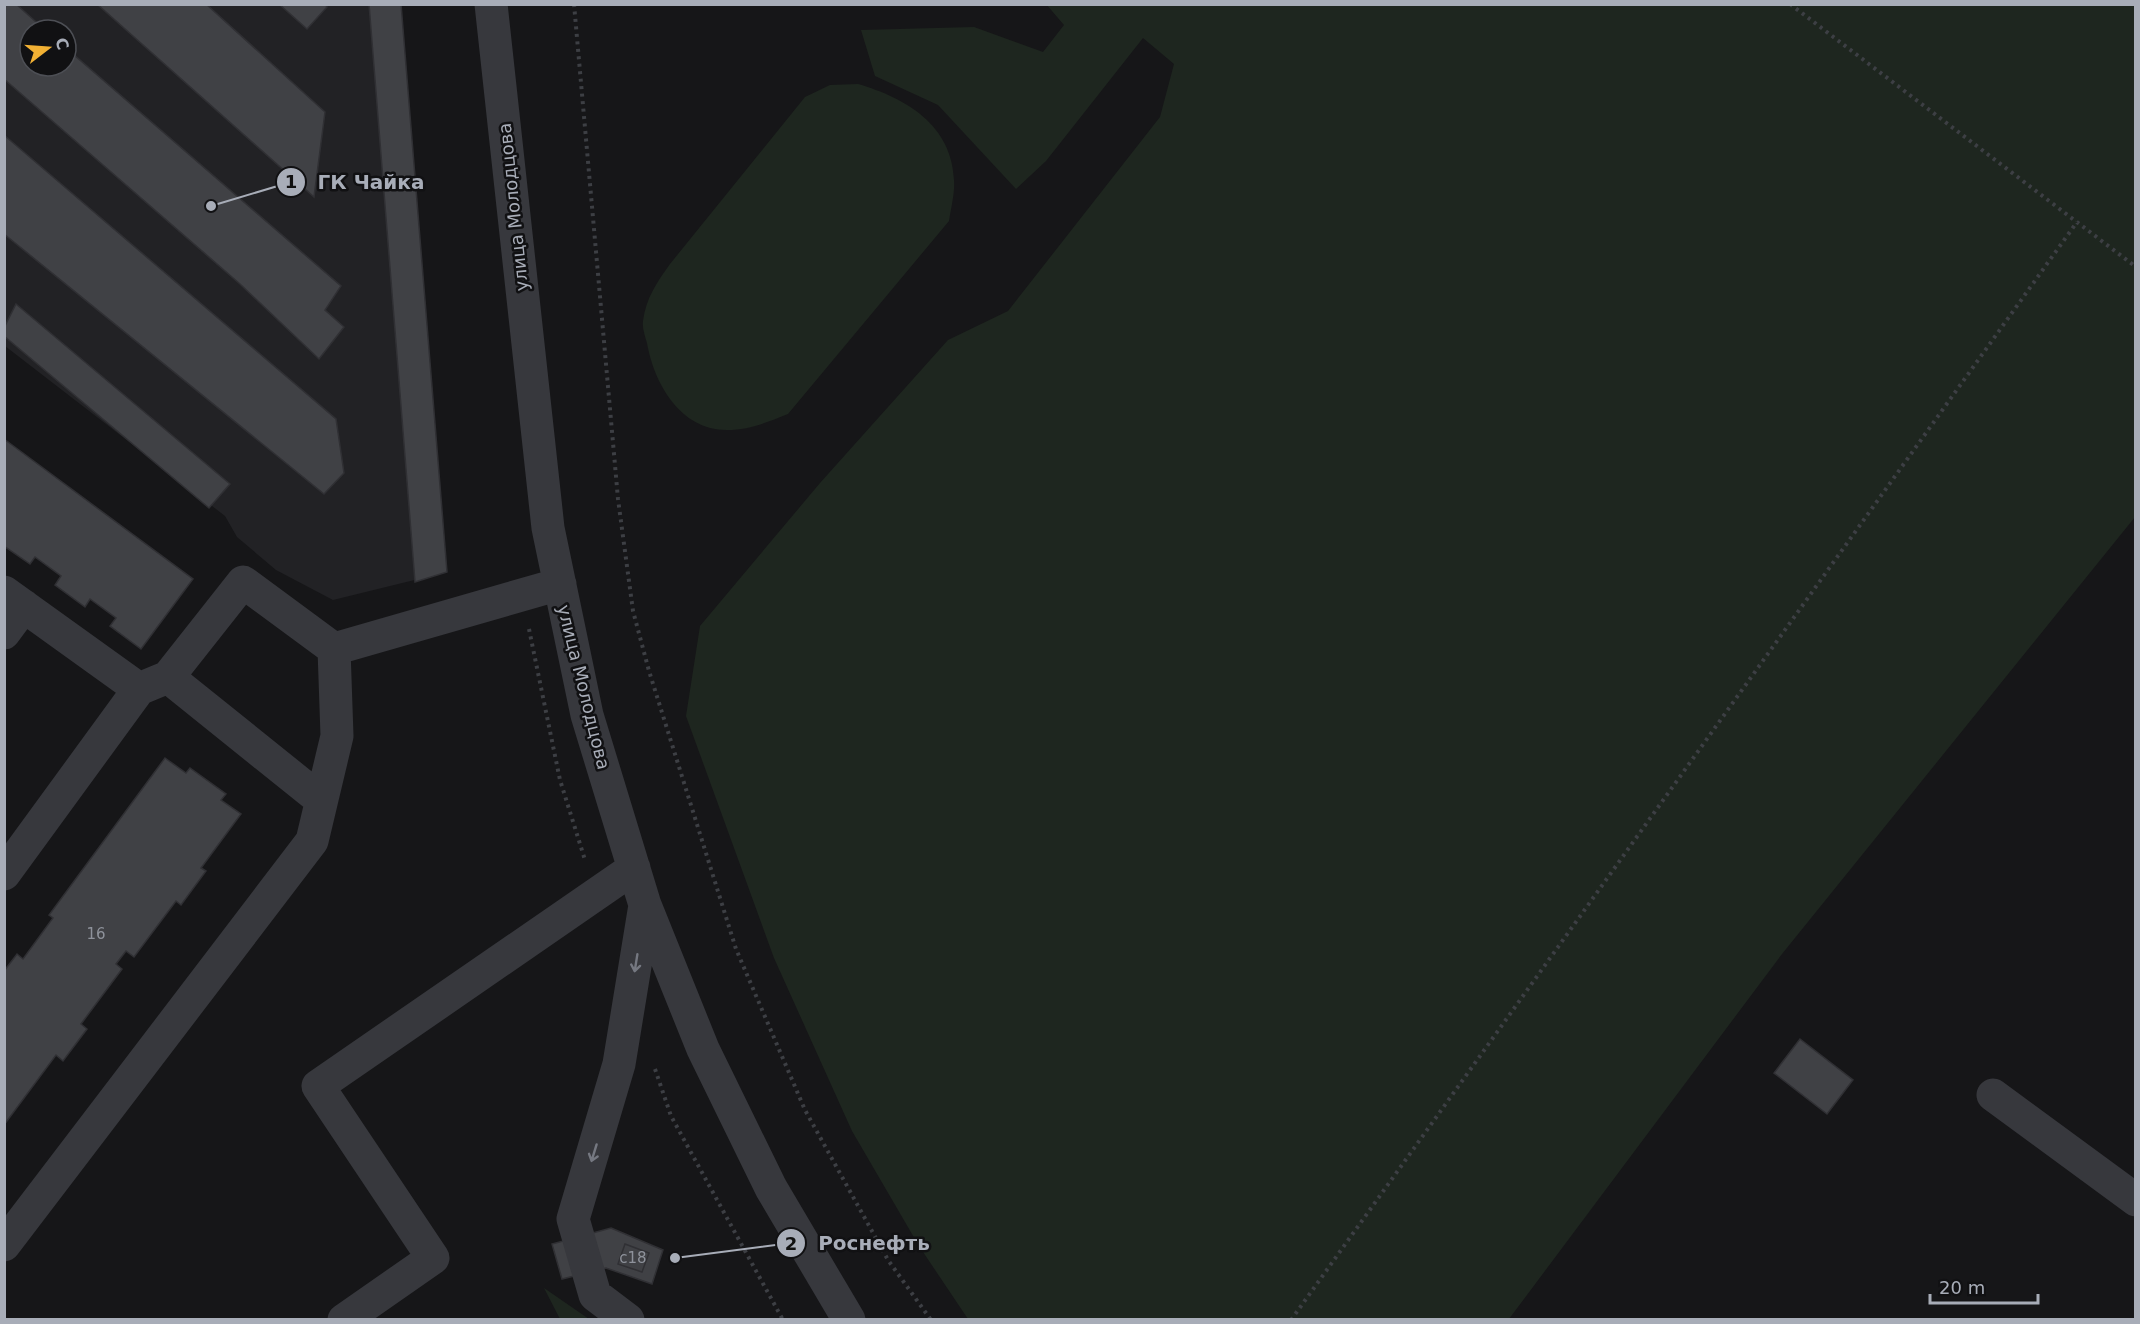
<svg xmlns="http://www.w3.org/2000/svg" width="2140" height="1324" viewBox="0 0 2140 1324" font-family="'DejaVu Sans',sans-serif">
<rect width="100%" height="100%" fill="#161618"/>
<path fill="#222225" fill-rule="evenodd" d="M 4,5 L 401,5 L 447,572 L 333,600 L 276,570 L 237,537 L 225,516 L 5,346 ZM 30,30 L 66,30 L 66,66 L 30,66 Z"/>
<path fill="#1e261f" d="M 1046,4 L 2135,5 L 2135,517 L 1782,954 L 1509,1319 L 968,1319 L 919,1246 L 852,1131 L 774,958 L 686,716 L 700,626 L 820,483 L 948,340 L 1008,311 L 1160,117 L 1174,64 L 1143,38 L 1046,161 L 1016,189 L 938,105 L 875,76 L 861,30 L 974,27 L 1043,52 L 1064,25 Z
M 858,84 C 906,98 952,125 954,180 C 955,193 951,208 949,221 L 788,414 C 768,422 749,430 727,430 C 680,430 654,383 647,343 C 645,336 642,328 643,321 C 646,298 657,282 670,264 L 805,97 L 830,85 Z
M 544,1288 L 589,1319 L 560,1319 Z"/>
<path fill="#404145" stroke="#303034" stroke-width="1.5" d="M 4,4 L 16,4 L 45,30 L 30,30 L 30,66 L 66,66 L 66,48 L 341,286 L 325,310 L 344,327 L 319,359 L 240,284 L 4,79 Z
M 97,4 L 206,4 L 325,112 L 314,197 Z
M 279,4 L 325,4 L 327,7 L 307,29 Z
M 369,4 L 401,4 L 447,572 L 415,582 Z
M 4,135 L 336,419 L 344,473 L 324,494 L 4,234 Z
M 16,304 L 230,484 L 209,508 L 4,336 L 4,328 Z
M 4,439 L 193,579 L 141,649 L 110,626 L 116,618 L 90,599 L 85,607 L 55,585 L 61,576 L 35,557 L 30,564 L 4,546 Z
M 165,758 L 186,773 L 190,768 L 226,794 L 221,800 L 241,814 L 201,868 L 206,871 L 181,905 L 176,901 L 134,957 L 126,951 L 116,964 L 122,969 L 81,1024 L 87,1029 L 63,1061 L 56,1055 L 4,1125 L 4,971 L 17,954 L 23,959 L 53,918 L 49,915 Z
M 1800,1039 L 1853,1080 L 1827,1114 L 1774,1073 Z
M 611,1228 L 663,1250 L 652,1284 L 606,1268 L 562,1279 L 552,1244 Z
M 625,1244 L 649,1253 L 642,1272 L 618,1264 Z"/>
<g fill="none" stroke-linecap="round" stroke-linejoin="round">
<path stroke="#3d3f44" stroke-width="4" stroke-dasharray="3 4.5" stroke-linecap="butt" d="M 574,4 L 618,499 L 633,611 L 649,671 L 736,949 L 805,1110 L 888,1260 L 931,1320
M 1790,4 L 2136,267
M 529,629 L 560,780 L 585,860
M 655,1069 L 671,1116 L 783,1320
M 1291,1320 L 2077,222"/>
<path stroke="#37383d" stroke-width="33" d="M 491,4 L 548,528 L 587,715 L 645,905 L 703,1049 L 771,1188 L 849,1320
M 4,592 L 139,689
M 4,633 L 24,606
M 168,677 L 321,800
M 4,874 L 139,689 L 168,677 L 243,582 L 334,649
M 1993,1095 L 2136,1200
M 4,1245 L 312,841 L 337,736 L 334,649 L 560,584
M 344,1320 L 433,1258 L 318,1086 L 634,868
M 628,1320 L 595,1295 L 573,1219 L 619,1064 L 645,905"/>
</g>
<defs><path id="oneway-shaft" d="M-6 0H5M1.5-3L5.5 0L1.5 3" fill="none" stroke-width="1.6" stroke-linecap="round" stroke-linejoin="round" transform="scale(1.5)"/></defs>
<g stroke="#757881">
<use href="#oneway-shaft" transform="translate(636 963) rotate(99)"/>
<use href="#oneway-shaft" transform="translate(594 1153) rotate(107)"/>
</g>
<g text-anchor="middle" dominant-baseline="central" stroke-width="5" stroke-linejoin="round" paint-order="stroke">
<g font-size="15" fill="#8e929b">
<text x="96" y="934">16</text>
<text x="633" y="1258">с18</text>
</g>
<g font-size="18" fill="#a8adb8" stroke="#111113">
<text transform="translate(513 207) rotate(-96)">улица Молодцова</text>
<text transform="translate(584 687) rotate(76)">улица Молодцова</text>
</g>
</g>
<path fill="none" stroke="#a8adb8" stroke-width="2" d="M211 206L291 182M675 1258L791 1243"/>
<g fill="#a8adb8" stroke="#111113" stroke-width="2">
<circle cx="211" cy="206" r="6"/>
<circle cx="675" cy="1258" r="6"/>
<circle cx="291" cy="182" r="15"/>
<circle cx="791" cy="1243" r="15"/>
</g>
<g font-size="18" text-anchor="middle" font-weight="bold" fill="#111">
<text x="291" y="188">1</text>
<text x="791" y="1250">2</text>
</g>
<g font-size="20" text-anchor="middle" font-weight="bold" fill="#a8adb8" stroke="#111113" stroke-width="5" stroke-linejoin="round" paint-order="stroke">
<text x="371" y="189">ГК Чайка</text>
<text x="874" y="1250">Роснефть</text>
</g>
<rect width="2140" height="1324" fill="none" stroke="#a8adb8" stroke-width="12"/>
<g transform="translate(48 48) rotate(73)"><circle r="28" fill="#111113" stroke="#4d4f55" stroke-width="1.5"/>
<path d="M0-4.5L10 22L0 15L-10 22Z" fill="#f2b134"/>
<text y="-9" font-size="16" font-weight="bold" text-anchor="middle" fill="#a8adb8">С</text>
</g>
<path d="M1930 1294v9h108v-9" fill="none" stroke="#a8adb8" stroke-width="3"/>
<text x="1939" y="1294" font-size="18" fill="#a8adb8" stroke="#111113" stroke-width="4.5" paint-order="stroke">20 m</text>
</svg>
